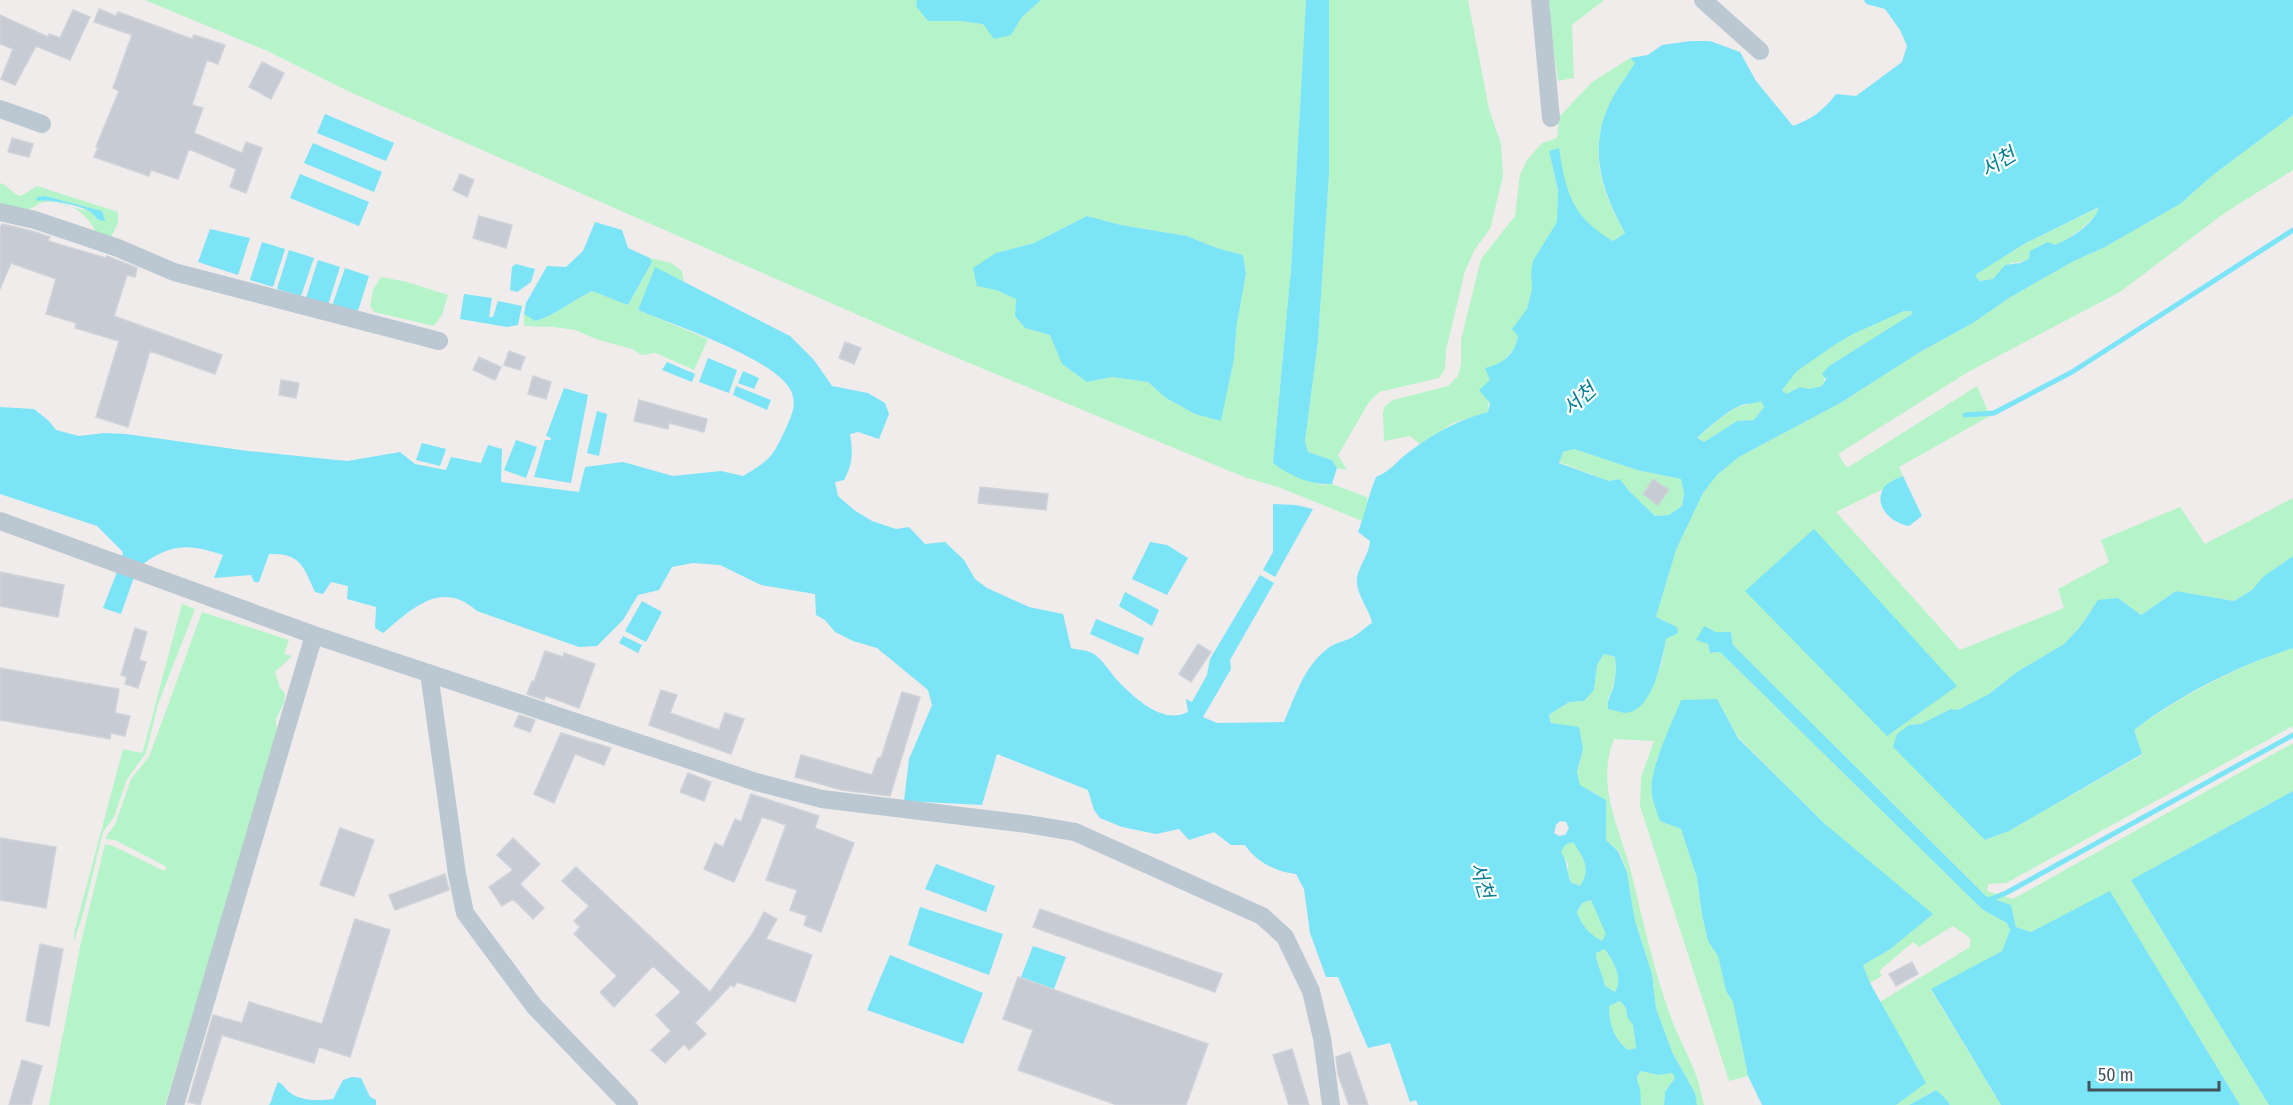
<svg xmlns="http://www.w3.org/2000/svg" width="2293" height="1105" viewBox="0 0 2293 1105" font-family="'Fira Sans Condensed','Noto Sans KR',sans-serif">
<rect width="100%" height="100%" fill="#f0ecec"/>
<path fill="#b4f4c8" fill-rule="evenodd" d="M 145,0 L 917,0 L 916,6 L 960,21 L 983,24 L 1011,35 L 1022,17 L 1041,0 L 1306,0 L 1291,269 L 1273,463 L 1322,485 L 1332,484 L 1367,497 L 1367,507 L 1362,521 L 1281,488 L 1244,477 L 938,350 L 350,92 L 265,50 ZM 1087,216 L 1121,225 L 1187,236 L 1217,248 L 1243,255 L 1246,274 L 1237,323 L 1234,359 L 1221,420 L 1195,414 L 1166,398 L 1148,382 L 1112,377 L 1087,382 L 1062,364 L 1050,335 L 1025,328 L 1015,316 L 1016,299 L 996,290 L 977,286 L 996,253 L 1034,243 Z
M 1329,0 L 1468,0 L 1489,109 L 1501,144 L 1503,176 L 1490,229 L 1475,249 L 1465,271 L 1446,350 L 1445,369 L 1439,378 L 1379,392 L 1369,402 L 1338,455 L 1347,470 L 1337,468 L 1332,460 L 1308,452 L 1305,441 L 1318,341 L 1329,174 Z
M 1547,0 L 1604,0 L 1572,25 L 1574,78 L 1558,81 Z
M 1630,58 L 1635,63 C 1630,72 1623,81 1617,90 C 1586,140 1597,186 1625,233 L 1613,241 C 1571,217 1566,194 1559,149 L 1549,151 L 1558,190 L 1557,223 L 1531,272 L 1532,289 L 1527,309 L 1521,319 L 1516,347 L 1499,365 L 1490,380 L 1488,412 L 1453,423 L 1420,444 L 1410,436 L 1384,441 L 1383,413 L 1385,406 L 1393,400 L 1448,386 L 1458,376 L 1461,364 L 1461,340 L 1481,259 L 1515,216 L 1520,175 L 1527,160 L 1542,143 L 1557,138 L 1559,117 L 1592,82 Z
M 2293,115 L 2293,170 L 2226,212 L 2120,292 L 1968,372 L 1838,454 L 1847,468 L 1977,386 L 1990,416 L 1899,467 L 1903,476 L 1891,481 L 1883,489 L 1836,512 L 1960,650 L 2064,608 L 2058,589 L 2109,562 L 2101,540 L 2180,507 L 2205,544 L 2293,498 L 2293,556 L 2264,576 L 2252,590 L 2234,601 L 2176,591 L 2141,615 L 2118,598 L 2090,611 L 2080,627 L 2064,644 L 2017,672 L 1989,694 L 1958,710 L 1951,709 L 1921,724 L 1909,725 L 1986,840 L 2009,831 L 2142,755 L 2134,730 C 2182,695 2237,666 2293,648 L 2293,726 L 2006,883 L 1988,884 L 1987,891 L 2013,899 L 2293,743 L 2293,791 L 2131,880 L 2269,1105 L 2240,1105 L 2110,892 L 2031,932 L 2016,927 L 2011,905 L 1986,896 L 1733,645 L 1731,632 L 1716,632 L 1704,626 L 1697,640 L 1708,644 L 1710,653 L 1720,652 L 1983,910 L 2007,923 L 2010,930 L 2002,951 L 1931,990 L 2001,1105 L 1950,1105 L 1946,1099 L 1935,1090 L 1909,1105 L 1896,1105 L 1925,1083 L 1880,1002 L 1970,947 L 1970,938 L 1953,926 L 1919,947 L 1913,942 L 1879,971 L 1882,976 L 1870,983 L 1863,965 L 1889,950 L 1825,824 L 1738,737 L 1717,699 L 1666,740 L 1656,760 L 1660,821 L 1681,829 L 1697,878 L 1702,915 L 1708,941 L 1718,956 L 1726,991 L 1733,1002 L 1748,1076 L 1729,1081 L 1640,806 L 1641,777 L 1654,741 L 1614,739 C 1596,784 1618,825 1630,868 C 1643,920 1654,973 1673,1023 C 1679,1039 1688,1054 1694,1070 C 1699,1081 1701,1093 1704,1105 L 1697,1105 L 1695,1093 L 1672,1052 L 1656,1008 L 1652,974 L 1635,921 L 1627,871 L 1619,851 L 1606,840 L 1597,794 L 1580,786 L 1577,772 L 1583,749 L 1551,722 L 1549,715 L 1569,702 L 1584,701 L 1594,690 L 1597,665 L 1604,654 L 1615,657 C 1616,673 1615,685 1607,700 L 1656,679 L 1662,663 L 1666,639 L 1677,627 L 1656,617 L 1676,550 L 1703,493 L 1717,475 L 1739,457 L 1842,402 L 1920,352 L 1973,323 L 2009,298 L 2072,262 L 2105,247 L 2180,204 L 2213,175 Z
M 0,183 C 9,186 11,193 21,196 L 37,186 L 118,212 L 118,223 L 111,237 L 96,233 C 88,213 68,200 44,202 C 37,203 30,211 23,211 C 16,212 6,207 0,206 ZM 45,196 L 102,211 C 79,213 58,199 36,200 Z
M 2100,207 C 2092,228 2032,264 2011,263 L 1993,279 L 1978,281 L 1974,275 L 2024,244 Z
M 650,258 L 671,263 L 682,271 L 684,282 L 655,268 L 638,310 L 708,339 L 694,370 L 656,353 L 642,355 L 632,349 L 596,339 L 575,330 L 554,327 L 524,326 L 524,314 L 535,321 C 553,316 574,300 592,291 L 628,305 L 652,262 Z
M 381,277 L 407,282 L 448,295 L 442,315 L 434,326 L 374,312 L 370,306 L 373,290 Z
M 1910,310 L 1912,314 L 1908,317 L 1829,366 L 1822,386 L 1809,389 L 1800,387 L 1786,394 L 1782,390 C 1786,384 1791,377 1796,372 C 1813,354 1886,313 1910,310 Z
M 1761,400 L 1764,407 L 1754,420 L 1737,421 L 1704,442 L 1697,438 C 1709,429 1720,417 1733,410 C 1742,404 1751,405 1761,400 Z
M 1574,449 L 1637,470 L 1681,479 L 1684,493 L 1682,506 L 1669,515 L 1655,516 L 1628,490 L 1620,479 L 1609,481 L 1559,462 L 1563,452 Z
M 182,604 L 195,609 L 158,704 L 146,753 L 127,779 L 114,817 L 103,832 L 83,914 L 74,941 L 74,933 L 123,749 L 141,753 L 143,751 Z
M 202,612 L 289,640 L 284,654 L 292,656 L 275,672 L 280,688 L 285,693 L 284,703 L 276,719 L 277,737 L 165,1105 L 49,1105 L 81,942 L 105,844 L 113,846 L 164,871 L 167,867 L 115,840 L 106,839 L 107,835 L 115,825 L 131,779 L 149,757 Z
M 1573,842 C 1583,858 1592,868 1580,886 L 1572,882 L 1568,874 L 1568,864 L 1561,852 L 1565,845 Z
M 1591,900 L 1607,934 L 1602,941 C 1589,935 1582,926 1577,912 L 1582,903 Z
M 1605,949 C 1613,962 1624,977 1615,992 L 1605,986 C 1603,974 1596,965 1596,953 Z
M 1620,1001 L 1626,1008 L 1627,1017 L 1633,1025 L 1636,1048 L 1628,1050 C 1614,1039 1609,1024 1609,1006 Z
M 1641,1071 L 1658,1075 L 1672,1073 L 1675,1078 L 1665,1092 L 1664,1105 L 1641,1105 C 1638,1093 1633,1081 1641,1071 Z"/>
<path fill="#7be4f6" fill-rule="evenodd" d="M 917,0 L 1041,0 L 1022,17 L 1011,35 L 994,39 L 983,24 L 960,21 L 928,21 L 916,6 Z
M 1306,0 L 1329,0 L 1329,174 L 1318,341 L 1305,441 L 1308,452 L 1332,460 L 1337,468 L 1332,484 C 1310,485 1290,476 1273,463 L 1291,269 Z
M 1864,0 L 2293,0 L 2293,115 L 2213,175 L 2180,204 L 2105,247 L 2072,262 L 2009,298 L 1973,323 L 1920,352 L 1842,402 L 1739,457 L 1717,475 L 1703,493 L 1676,550 L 1656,617 L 1677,627 L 1678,633 L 1666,639 C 1662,660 1653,709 1627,713 C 1622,713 1614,710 1608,709 C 1607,698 1612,694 1614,684 C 1616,674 1616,666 1615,657 L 1604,654 L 1597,665 L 1594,690 L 1584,701 L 1569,702 L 1549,715 L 1551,723 L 1579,727 L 1583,749 L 1577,772 L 1580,785 L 1606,800 L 1606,840 L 1618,851 L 1627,872 L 1635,921 L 1652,974 L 1656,1008 L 1672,1052 L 1695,1093 L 1697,1105 L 1664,1105 L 1665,1092 L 1675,1078 L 1672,1073 L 1658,1075 L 1641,1071 C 1634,1079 1638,1081 1640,1089 C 1641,1094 1640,1100 1641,1105 L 1418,1105 L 1416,1100 L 1410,1102 L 1390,1043 L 1368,1048 L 1338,977 L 1326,977 L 1310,933 L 1304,889 L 1296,874 C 1277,872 1256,862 1245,845 L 1231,845 L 1214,832 L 1189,840 L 1179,829 L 1156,834 L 1122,827 L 1100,818 L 1094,810 L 1088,790 L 997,754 L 982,805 L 904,801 L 909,759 L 932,705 L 928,690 L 877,648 L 853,641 L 835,632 L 825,620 L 816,615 L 815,594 L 761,585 L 720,565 L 693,563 L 672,567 L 659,590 L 638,595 L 623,620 L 597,646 L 579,647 L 477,611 C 442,579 412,608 383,633 L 375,628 L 376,607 L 347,599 L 348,586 L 331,582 L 323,594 L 315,592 C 303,566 301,553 269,554 L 259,582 L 254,582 L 251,575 L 214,578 L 223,555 C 189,544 172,543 143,564 L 122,557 L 123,552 L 97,526 L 0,494 L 0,407 L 34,409 L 49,421 L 56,430 L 79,436 L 104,433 L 126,434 L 248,451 L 347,461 L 400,452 L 415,464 L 446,470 L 451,457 L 481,463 L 488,445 L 502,449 L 501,482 L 579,492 L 585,467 L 623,462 L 673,476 L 721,471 L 743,476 C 772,459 773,456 787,426 C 792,414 797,404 791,391 C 777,359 671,324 638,310 L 655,267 L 790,336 L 814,360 L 832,386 L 868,393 L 885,403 L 889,414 L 879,439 L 858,432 L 850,434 C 853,452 853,464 844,480 L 835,482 L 838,496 L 854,510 L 872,521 L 896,529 L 909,527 L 925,544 L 945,542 L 964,560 L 975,579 L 987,588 L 1029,607 L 1063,614 L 1071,648 C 1078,650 1088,650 1094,654 C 1105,662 1110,673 1119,682 C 1136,699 1163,725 1188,712 L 1186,699 L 1192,702 L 1207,675 L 1210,659 L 1260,575 L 1274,583 L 1230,660 L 1231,669 L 1203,717 L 1217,723 L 1284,722 C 1296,694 1305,664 1331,646 C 1338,642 1346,641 1353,637 C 1360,633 1365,627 1372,623 C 1370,609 1355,594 1357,578 C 1359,565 1369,555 1370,541 L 1358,532 C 1365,514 1368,496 1376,477 C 1392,470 1393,465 1405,455 C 1433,434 1455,421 1488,412 L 1490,403 L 1479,390 L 1490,380 L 1485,368 C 1502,364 1515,355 1518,336 L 1512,329 L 1527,309 L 1532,289 L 1531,272 L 1533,261 L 1557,222 L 1558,190 L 1549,151 L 1559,148 C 1566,193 1572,217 1613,241 L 1625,233 C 1598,185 1586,140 1617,90 C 1623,81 1629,72 1635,63 L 1630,58 L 1648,55 L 1662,45 L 1691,41 L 1710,41 L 1740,52 L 1756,81 L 1793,126 C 1812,119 1824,110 1836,94 L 1856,96 L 1902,62 L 1907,46 L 1900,30 L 1885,9 L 1866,4 ZM 2099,207 C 2095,223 2070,239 2055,245 L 2048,242 L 2030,251 L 2029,259 L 2020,263 L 2005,265 L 1993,279 L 1979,281 L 1975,275 L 2024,244 ZM 1904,311 L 1911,311 L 1912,314 L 1829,366 L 1822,374 L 1826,379 L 1822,386 L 1809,389 L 1800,387 L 1786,394 L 1782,390 L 1797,371 L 1836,344 L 1853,334 ZM 1761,401 L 1764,407 L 1754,420 L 1737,421 L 1704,442 L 1697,438 C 1708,428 1728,410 1742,405 C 1748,403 1754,404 1761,401 ZM 1574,449 L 1637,470 L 1681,479 L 1684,493 L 1682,506 L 1669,515 L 1655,516 L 1628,490 L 1620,479 L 1609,481 L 1559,463 L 1563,452 ZM 1560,821 L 1566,822 L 1569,828 L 1565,835 L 1559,836 L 1554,833 L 1556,825 ZM 1573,842 C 1583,858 1592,868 1580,886 L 1571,882 C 1566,871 1568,862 1561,852 L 1565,845 ZM 1591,900 L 1606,934 L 1602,941 C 1589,934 1582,926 1577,912 L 1582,903 ZM 1605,949 C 1613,962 1624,977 1615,992 L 1605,986 C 1603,974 1596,965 1596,953 ZM 1620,1001 L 1626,1008 L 1627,1017 L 1633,1025 L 1636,1048 L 1628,1050 C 1614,1039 1609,1024 1609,1006 Z
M 325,114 L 394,143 L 386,161 L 317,133 Z
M 313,143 L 382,172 L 374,192 L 304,163 Z
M 300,174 L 369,202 L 359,226 L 290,198 Z
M 45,196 L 102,211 L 105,221 C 96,221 96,215 89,211 C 79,205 47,199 36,201 L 37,197 Z
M 1087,216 L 1121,225 L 1187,236 L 1217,248 L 1243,255 L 1246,274 L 1237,323 L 1234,359 L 1221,421 L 1195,414 L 1166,398 L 1148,382 L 1112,377 L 1087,382 L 1062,364 L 1050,335 L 1025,328 L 1015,316 L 1016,299 L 996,290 L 977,286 L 973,268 L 996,253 L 1034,243 Z
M 595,222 L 622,230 L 628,248 L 650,258 L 652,262 L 628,305 L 592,291 C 573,300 554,316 535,321 L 524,314 L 526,303 L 547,266 L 566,267 L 583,251 Z
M 210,229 L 250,238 L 238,275 L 198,262 Z
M 262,242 L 285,249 L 273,287 L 250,280 Z
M 289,250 L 314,258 L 301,296 L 277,289 Z
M 318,260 L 340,267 L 328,305 L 306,298 Z
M 516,264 L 535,269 L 531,282 L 517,292 L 510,290 L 512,267 Z
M 345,268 L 369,276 L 357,314 L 332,306 Z
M 464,294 L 492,298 L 489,317 L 493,317 L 498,301 L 522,306 L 518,325 L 507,327 L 460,319 Z
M 708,358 L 737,370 L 729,393 L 699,382 Z
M 667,362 L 695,374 L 692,382 L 662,370 Z
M 743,371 L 759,378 L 754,389 L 738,383 Z
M 736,386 L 771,400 L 767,410 L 733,395 Z
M 564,388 L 588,395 L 571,483 L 534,477 L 545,440 L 551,440 L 551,438 L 546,436 Z
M 597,411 L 607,414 L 599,456 L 587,453 Z
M 516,440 L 537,447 L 526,478 L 504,470 Z
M 422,443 L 446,449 L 440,466 L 416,460 Z
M 1903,476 L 1922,516 L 1909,526 C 1894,524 1873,508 1883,489 C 1887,482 1896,479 1903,476 Z
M 1273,504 L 1296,505 L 1313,509 L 1275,577 L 1263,570 L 1273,552 Z
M 1814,529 L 1957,686 L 1887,736 L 1745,591 Z
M 1150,542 L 1167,545 L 1188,558 L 1167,595 L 1132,579 Z
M 2293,556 L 2293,648 C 2237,666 2181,694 2134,730 L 2142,754 L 2009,831 L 1985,840 L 1893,747 L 1897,734 L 1909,725 L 1921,724 L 1951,709 L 1958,710 L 1989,694 L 2017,672 L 2064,644 L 2080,627 L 2098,600 L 2118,598 L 2141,615 L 2176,591 L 2234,601 L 2252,590 L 2264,576 Z
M 117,572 L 134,577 L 121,614 L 103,608 Z
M 1125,592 L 1159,610 L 1152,626 L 1119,606 Z
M 642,601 L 662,612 L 646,642 L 625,631 Z
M 1096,619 L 1144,638 L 1138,655 L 1090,634 Z
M 1704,626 L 1716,632 L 1731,632 L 1733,645 L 1986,896 L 2011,905 L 2016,927 L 2031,932 L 2110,891 L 2240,1105 L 2001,1105 L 1931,989 L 2002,951 L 2010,930 L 2007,923 L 1983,910 L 1720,652 L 1710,653 L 1708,644 L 1696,640 Z
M 623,636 L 642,645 L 638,653 L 619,643 Z
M 1717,699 L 1738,738 L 1825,824 L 1933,914 L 1889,950 L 1863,965 L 1870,983 L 1926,1083 L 1896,1105 L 1762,1105 L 1748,1076 L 1733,1002 L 1726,991 L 1718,956 L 1708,941 L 1702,915 L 1697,878 L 1681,829 L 1660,821 C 1657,812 1653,803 1652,794 C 1648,770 1672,724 1681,700 Z
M 2293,791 L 2293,1105 L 2269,1105 L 2131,880 Z
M 936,864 L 995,886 L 986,912 L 925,889 Z
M 920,907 L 1003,934 L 989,975 L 908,945 Z
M 1033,946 L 1066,957 L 1054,989 L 1021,977 Z
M 890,955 L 983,993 L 963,1044 L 867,1010 Z
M 352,1077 L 361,1078 L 370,1097 L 376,1100 L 376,1105 L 269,1105 C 272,1102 274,1089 278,1082 C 285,1085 284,1088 289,1092 C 299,1101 320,1101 333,1099 L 343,1080 Z
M 1936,1090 L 1946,1099 L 1950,1105 L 1909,1105 Z"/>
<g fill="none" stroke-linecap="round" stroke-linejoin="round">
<path stroke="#7be4f6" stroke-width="5" d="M 1965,415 L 1994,413 L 2072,372 L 2293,230
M 1986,901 L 2006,893 L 2293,735"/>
</g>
<path fill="#c7cbd3" stroke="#cfd3d9" stroke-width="1.5" d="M 99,9 L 116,16 L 118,12 L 192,39 L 194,35 L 225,45 L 218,64 L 207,60 L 192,105 L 203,108 L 194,133 L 242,153 L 246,142 L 262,148 L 246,193 L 230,187 L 236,169 L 189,149 L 178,179 L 151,170 L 149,176 L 94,157 L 98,148 L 96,147 L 119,91 L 113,88 L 132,35 L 94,22 Z
M 73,10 L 90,17 L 70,60 L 36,46 L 15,85 L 1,79 L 13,49 L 0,44 L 0,15 L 48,37 L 49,34 L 60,38 Z
M 262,62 L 284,73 L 271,99 L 249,87 Z
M 12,138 L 33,144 L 29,157 L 8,152 Z
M 460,174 L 474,180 L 467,197 L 453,190 Z
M 479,216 L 512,225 L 506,248 L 473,238 Z
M 2,224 L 32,231 L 50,237 L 48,241 L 106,258 L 107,256 L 137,268 L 135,277 L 127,275 L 114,316 L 222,355 L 215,374 L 150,351 L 128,427 L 96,417 L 119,341 L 75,328 L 76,323 L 46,314 L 56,279 L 11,263 L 0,289 L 0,229 Z
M 845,342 L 861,348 L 854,364 L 839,358 Z
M 509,351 L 525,357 L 520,370 L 504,365 Z
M 479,357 L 501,367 L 495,380 L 473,370 Z
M 533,376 L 551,382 L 546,399 L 528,394 Z
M 281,380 L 299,383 L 296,398 L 279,395 Z
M 639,400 L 707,419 L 704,432 L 669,423 L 668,429 L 634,421 Z
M 1653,479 L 1669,490 L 1658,505 L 1643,494 Z
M 980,487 L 1048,494 L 1046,510 L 978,503 Z
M 0,572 L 64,585 L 58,617 L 0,606 Z
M 135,628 L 147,632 L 139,660 L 146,662 L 138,688 L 125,684 L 127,677 L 121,675 Z
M 1198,644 L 1211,652 L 1191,682 L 1179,674 Z
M 545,651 L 563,657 L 564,653 L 595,664 L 579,708 L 546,696 L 544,700 L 527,694 L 532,681 L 534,682 Z
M 0,668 L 119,689 L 115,713 L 130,716 L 125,736 L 111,733 L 110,739 L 0,720 Z
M 661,690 L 677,695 L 670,713 L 719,730 L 725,713 L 744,719 L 731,754 L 649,725 Z
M 902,692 L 920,697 L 890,796 L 842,790 L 795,777 L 801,755 L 872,775 L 878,758 L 881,758 Z
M 519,715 L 535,720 L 530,732 L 514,726 Z
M 561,733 L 611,748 L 604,765 L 575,754 L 554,803 L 534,794 Z
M 688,773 L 711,782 L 704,801 L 680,792 Z
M 751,794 L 819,816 L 815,828 L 854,843 L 821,932 L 804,925 L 807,916 L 790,910 L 797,890 L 766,880 L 786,825 L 762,817 L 734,882 L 704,869 L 715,843 L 723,847 L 735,819 L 741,822 Z
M 340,828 L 374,840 L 354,896 L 320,885 Z
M 0,838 L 56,847 L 46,908 L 0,900 Z
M 513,838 L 540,864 L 520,884 L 544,908 L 533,919 L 513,899 L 502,906 L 489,887 L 513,870 L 497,855 Z
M 576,867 L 710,992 L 753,933 L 764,912 L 777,919 L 766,939 L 812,955 L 795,1002 L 737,982 L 734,987 L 731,985 L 695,1023 L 706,1034 L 689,1050 L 684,1044 L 665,1063 L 651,1050 L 671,1031 L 656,1015 L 681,992 L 653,966 L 614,1007 L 600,992 L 617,976 L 574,934 L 580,927 L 574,921 L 589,906 L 562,881 Z
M 445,874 L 449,890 L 395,910 L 389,895 Z
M 1040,909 L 1222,974 L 1215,992 L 1033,927 Z
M 355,919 L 390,930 L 350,1057 L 319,1047 L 314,1063 L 222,1035 L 200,1105 L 188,1102 L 213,1015 L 242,1023 L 249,1002 L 322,1024 Z
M 40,944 L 63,949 L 49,1026 L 26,1021 Z
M 1912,962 L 1918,974 L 1896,986 L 1889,974 Z
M 1018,977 L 1208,1044 L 1186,1105 L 1117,1105 L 1018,1070 L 1033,1030 L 1003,1019 Z
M 1292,1049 L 1309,1105 L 1289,1105 L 1273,1055 Z
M 1350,1052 L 1368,1105 L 1349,1105 L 1338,1074 L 1336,1057 Z
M 22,1060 L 42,1066 L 31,1105 L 9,1105 Z"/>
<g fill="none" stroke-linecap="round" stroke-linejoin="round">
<path stroke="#bbc8d1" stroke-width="18" d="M 1540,0 L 1551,118
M 1703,0 L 1760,51
M 0,109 L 42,124
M 0,212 L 35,220 L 118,248 L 174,272 L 439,341
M 0,521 L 314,635 L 756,782 L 822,799 L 1027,824 L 1075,832 L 1262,916 L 1285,937 L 1311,991 L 1322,1038 L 1331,1105
M 429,673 L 457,874 L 465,913 L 534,1006 L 629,1105
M 175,1105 L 314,635"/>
</g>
<g text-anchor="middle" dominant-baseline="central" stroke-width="4.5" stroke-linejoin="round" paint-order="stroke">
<g font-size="20" font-style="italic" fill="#037d91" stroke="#fff">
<text transform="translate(1998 162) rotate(-32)">서천</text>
<text transform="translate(1579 399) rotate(-42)">서천</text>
<text transform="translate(1482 880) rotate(73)">서천</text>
</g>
</g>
<path d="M2089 1081v9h130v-9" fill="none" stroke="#43525c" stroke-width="3"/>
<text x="2098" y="1081" font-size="18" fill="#43525c" stroke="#ffffff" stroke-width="4.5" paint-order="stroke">50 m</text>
</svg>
